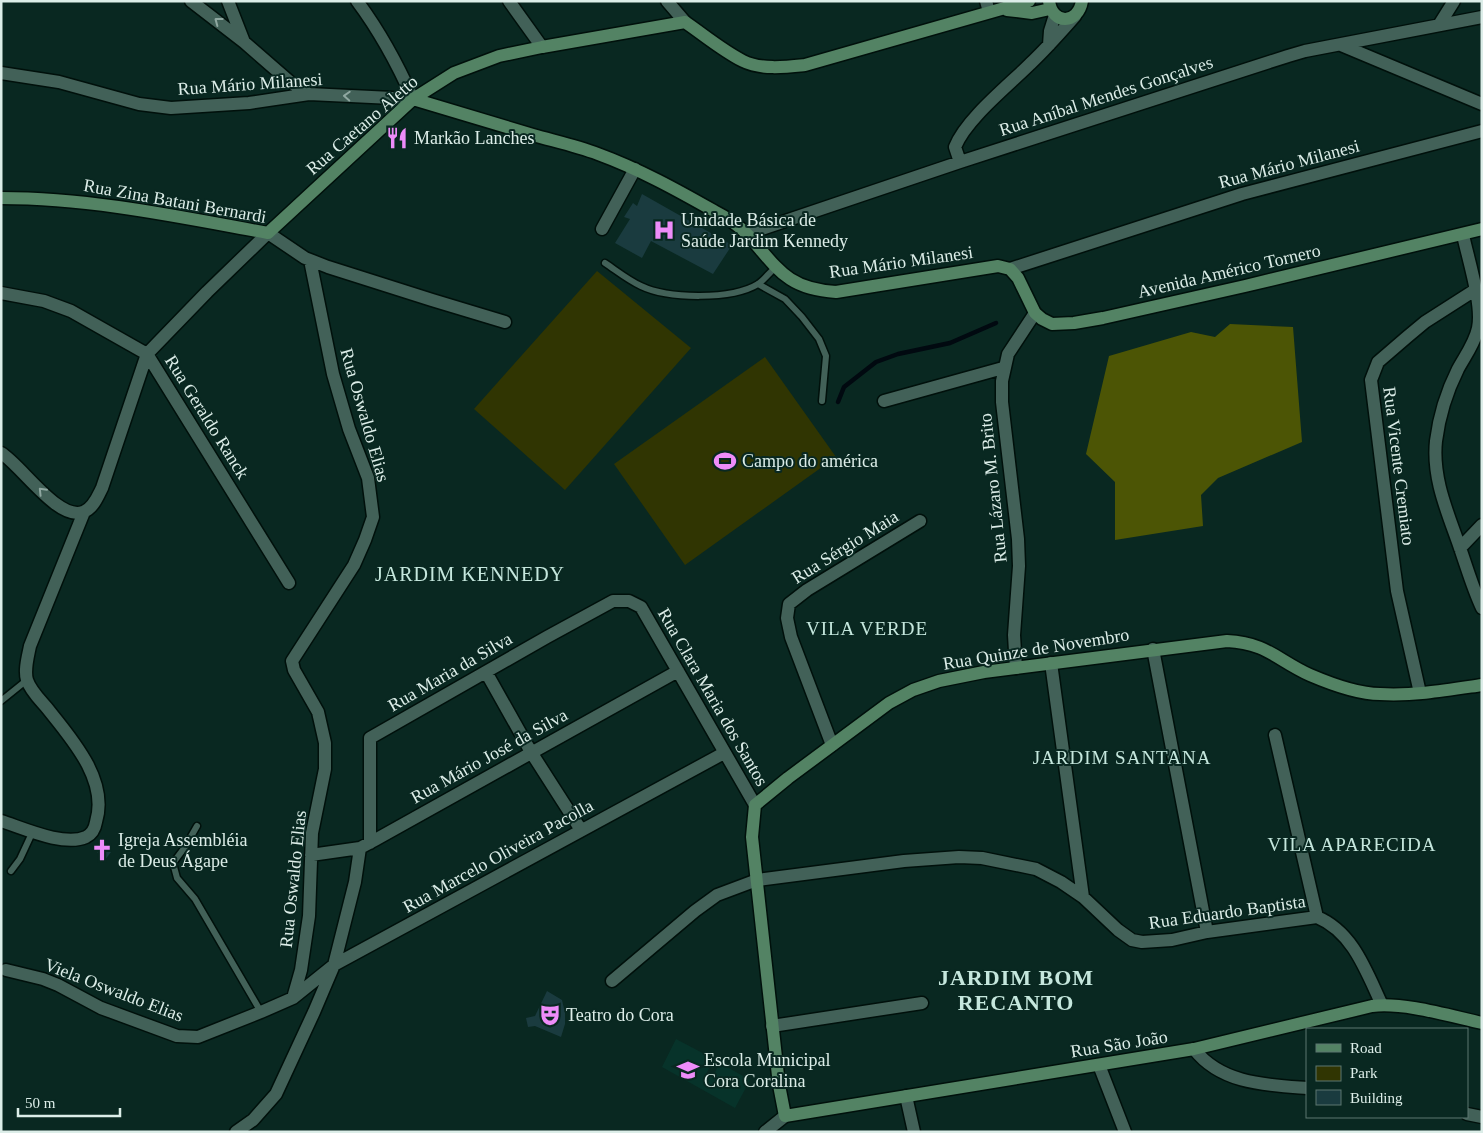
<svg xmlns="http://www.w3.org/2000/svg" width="1483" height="1133" viewBox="0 0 1483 1133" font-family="Georgia,serif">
<rect width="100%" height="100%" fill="#092821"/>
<path fill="#07332a" d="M 676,1039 L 714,1059 L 706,1074 L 713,1076 L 720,1063 L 750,1080 L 735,1108 L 662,1067 Z"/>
<path fill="#303502" d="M 597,271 L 691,348 L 565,490 L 474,409 Z
M 765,357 L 836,457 L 685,565 L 614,464 Z"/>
<path fill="#4c5505" d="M 1230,324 L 1293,327 L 1302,442 L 1218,478 L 1201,495 L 1203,526 L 1115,540 L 1115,482 L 1086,454 L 1109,356 L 1191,332 L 1215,337 Z"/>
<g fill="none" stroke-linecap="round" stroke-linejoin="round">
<path stroke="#010910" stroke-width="4.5" d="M 838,402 L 844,387 L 876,362 L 898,354 L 950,343 L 996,323"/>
</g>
<path fill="#1a3b3f" d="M 642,194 L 732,245 L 713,274 L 651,241 L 642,258 L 615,243 L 630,219 L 624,217 L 633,203 L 637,206 Z
M 98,844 L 111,852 L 105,860 L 94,849 Z
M 547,991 L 562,1000 L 565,1013 L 565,1024 L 561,1037 L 535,1026 L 528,1027 L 526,1018 L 535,1016 Z"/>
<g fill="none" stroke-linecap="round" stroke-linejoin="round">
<g stroke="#00100b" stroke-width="9">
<path id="lane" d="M 605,263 C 617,271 628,280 641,286 C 668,299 732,300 758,284 C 764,280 769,273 775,268
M 758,284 L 785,299 L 802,317 L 819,339 L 826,356 L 822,401
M 1,701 L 27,680
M 197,826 L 185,847 L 173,863 L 177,878 L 195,899 L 261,1012
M 11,871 L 20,859 L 33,831"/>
</g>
<g stroke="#00100b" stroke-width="15">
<path id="street" d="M 191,1 L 244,42 L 290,82 L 309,94
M 228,1 L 244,42
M 509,1 L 542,47
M 667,1 L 685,22
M 986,1 L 989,12
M 1439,25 L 1454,1
M 1049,45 L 1050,31 L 1055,15
M 1341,45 L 1482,104
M 1,73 L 59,82 L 139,104 L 171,108 L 249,103 L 309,94 L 413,99 C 397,63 381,33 357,1
M 960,162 L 955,147 C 966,119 1009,85 1030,64 C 1046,49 1060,33 1075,16
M 602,229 L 635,169
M 747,234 L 960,162 L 1288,56 L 1305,51 L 1482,17
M 1463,235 C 1468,259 1483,305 1478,328 C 1475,343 1465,356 1458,369 C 1447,391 1439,417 1436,441 C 1432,479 1448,513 1460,548 C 1467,568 1473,589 1482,608
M 1010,269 L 1242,194 L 1482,131
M 1,293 L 44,301 L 71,311 L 147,354 L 289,583
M 884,401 L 1003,368
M 1,453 C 21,465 58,521 83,512 C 93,509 98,496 102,488 L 147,354 L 207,292 L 268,233 L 305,258 L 328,267 L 432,300 L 505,322
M 1460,548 L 1482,525
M 1153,649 L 1207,932
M 1051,663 L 1083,897
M 1016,668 L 1014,635 L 1019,566 L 1018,539 L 1002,402 L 1002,381 L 1008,354 L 1035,313
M 486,672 L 531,752 L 581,830
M 1420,693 L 1397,591 L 1371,380 L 1378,362 L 1407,337 L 1425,322 L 1475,290
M 1275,735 L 1317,917
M 832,745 L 791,637 L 787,618 L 789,604 L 807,590 L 920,521
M 1,821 C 23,828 64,847 86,837 C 92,834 95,828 96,822 C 109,780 71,738 47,708 C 40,700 30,690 27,680 C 24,670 28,656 30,646 L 84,512
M 370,843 L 370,738 L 547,637 L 613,601 L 629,601 L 641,607 L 755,805
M 311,855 L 360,848 L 375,840 L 678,671
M 6,970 L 43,979 L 58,985 L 101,1008 L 177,1036 L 198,1037 L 261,1012 L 293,998 L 334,965 L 724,753
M 612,981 L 695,911 L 717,895 L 757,880 L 904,861 L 959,857 L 982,858 L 1036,869 L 1061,882 L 1083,897 L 1118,930 L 1132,940 L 1142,942 L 1172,940 L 1207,932 L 1317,917 C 1353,932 1366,971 1382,1005
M 293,998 L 301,970 L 309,916 L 312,833 L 325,769 L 325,743 L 318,712 L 294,670 L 292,661 L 354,565 L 365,540 L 373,517 L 368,478 L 349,429 L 333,374 L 310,260
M 772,1026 L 922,1003
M 1194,1049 C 1221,1084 1266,1085 1307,1088
M 1099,1065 L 1125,1132
M 906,1096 L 914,1132
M 1467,1114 L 1482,1117
M 236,1132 L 253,1120 L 276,1094 L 314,1012 L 334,965 L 355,882 L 360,848
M 765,1132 L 785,1116"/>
</g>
<g stroke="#00100b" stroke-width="15">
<path id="secondary" d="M 1049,1 C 1052,25 1078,25 1082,1
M 1007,10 L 1032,13 L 1050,9
M 413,99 C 453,111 493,123 533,135 C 554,141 577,146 598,154 C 639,169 677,190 714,211 C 726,217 738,225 748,235 C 778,269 787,289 836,292 L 998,266 L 1010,269 L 1018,278 L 1035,313 L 1042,319 L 1052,324 L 1074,323 L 1103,318 L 1245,286 L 1482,229
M 1,198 C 91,198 180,217 268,233 L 413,99 L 454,73 L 499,56 L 542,47 L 685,22 C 704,35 723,51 743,61 C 761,70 786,67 805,65 L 1029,1
M 1482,685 C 1448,690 1414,696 1380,694 C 1357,694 1331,684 1310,675 C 1277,660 1267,643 1227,641 L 984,672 L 939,681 L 913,690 L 889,703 L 788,778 L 755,805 L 752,837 L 779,1085 L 785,1116 L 1194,1049 L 1372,1006 C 1404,1002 1450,1016 1482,1023"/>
</g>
<use href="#lane" stroke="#426158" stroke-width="6"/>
<use href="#street" stroke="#426158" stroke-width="12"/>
<use href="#secondary" stroke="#538364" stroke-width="12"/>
</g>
<defs><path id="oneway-chevron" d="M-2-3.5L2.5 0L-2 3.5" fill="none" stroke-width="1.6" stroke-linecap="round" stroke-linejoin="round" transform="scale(1.25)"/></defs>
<g stroke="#8fa7a0">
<use href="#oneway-chevron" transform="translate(218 21) rotate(-143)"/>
<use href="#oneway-chevron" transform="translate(347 96) rotate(-177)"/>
<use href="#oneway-chevron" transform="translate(42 491) rotate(-134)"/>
</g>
<defs>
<g id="restaurant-bare" transform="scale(1.725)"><path d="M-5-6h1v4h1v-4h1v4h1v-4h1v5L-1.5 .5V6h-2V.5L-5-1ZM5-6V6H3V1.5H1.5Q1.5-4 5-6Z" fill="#ee8cf9" stroke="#092821" stroke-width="2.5" paint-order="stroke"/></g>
<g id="hospital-bare" transform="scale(1.725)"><path d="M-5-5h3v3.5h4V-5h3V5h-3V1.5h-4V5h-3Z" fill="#ee8cf9" stroke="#092821" stroke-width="2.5" paint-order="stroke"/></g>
<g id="stadium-bare" transform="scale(1.725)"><path d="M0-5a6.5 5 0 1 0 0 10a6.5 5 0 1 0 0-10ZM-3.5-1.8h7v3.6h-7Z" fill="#ee8cf9" stroke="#092821" stroke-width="2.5" paint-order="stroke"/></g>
<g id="church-bare" transform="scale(1.725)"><path d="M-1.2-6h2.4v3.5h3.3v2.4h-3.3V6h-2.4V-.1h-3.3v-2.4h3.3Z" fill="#ee8cf9" stroke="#092821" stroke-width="2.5" paint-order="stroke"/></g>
<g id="theatre-bare" transform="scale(1.725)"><path d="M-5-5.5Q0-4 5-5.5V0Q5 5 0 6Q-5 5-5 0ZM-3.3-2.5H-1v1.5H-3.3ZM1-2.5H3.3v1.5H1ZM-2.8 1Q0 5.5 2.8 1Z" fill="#ee8cf9" stroke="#092821" stroke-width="2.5" paint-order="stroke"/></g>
<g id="school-bare" transform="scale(1.725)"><path d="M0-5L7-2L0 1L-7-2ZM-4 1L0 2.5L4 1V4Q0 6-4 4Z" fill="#ee8cf9" stroke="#092821" stroke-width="2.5" paint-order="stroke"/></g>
</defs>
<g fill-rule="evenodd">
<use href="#restaurant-bare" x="397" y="138"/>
<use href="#hospital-bare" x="664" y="230"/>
<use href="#stadium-bare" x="725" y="461"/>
<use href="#church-bare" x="102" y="850"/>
<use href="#theatre-bare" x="550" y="1015"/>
<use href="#school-bare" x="688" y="1070"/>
</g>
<g text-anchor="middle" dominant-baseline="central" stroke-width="4" stroke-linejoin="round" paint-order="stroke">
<g font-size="18" fill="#dcede8" stroke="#092821">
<text transform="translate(250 84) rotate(-4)">Rua Mário Milanesi</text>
<text transform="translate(1106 96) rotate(-18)">Rua Aníbal Mendes Gonçalves</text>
<text transform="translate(362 125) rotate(-41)">Rua Caetano Aletto</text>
<text transform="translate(1289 164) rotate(-15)">Rua Mário Milanesi</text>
<text transform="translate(175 201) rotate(10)">Rua Zina Batani Bernardi</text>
<text transform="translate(901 262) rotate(-8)">Rua Mário Milanesi</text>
<text transform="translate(1229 271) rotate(-13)">Avenida Américo Tornero</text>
<text transform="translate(365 415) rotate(74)">Rua Oswaldo Elias</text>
<text transform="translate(207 417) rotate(58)">Rua Geraldo Ranck</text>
<text transform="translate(1399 466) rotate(83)">Rua Vicente Cremiato</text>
<text transform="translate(993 488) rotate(-96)">Rua Lázaro M. Brito</text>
<text transform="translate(845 547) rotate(-32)">Rua Sérgio Maia</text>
<text transform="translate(1036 649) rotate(-9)">Rua Quinze de Novembro</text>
<text transform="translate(450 672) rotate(-30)">Rua Maria da Silva</text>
<text transform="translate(713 697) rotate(60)">Rua Clara Maria dos Santos</text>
<text transform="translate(489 756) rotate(-29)">Rua Mário José da Silva</text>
<text transform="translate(498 856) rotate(-29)">Rua Marcelo Oliveira Pacolla</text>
<text transform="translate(293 879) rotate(-84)">Rua Oswaldo Elias</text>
<text transform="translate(1227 912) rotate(-8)">Rua Eduardo Baptista</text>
<text transform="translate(114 990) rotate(21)">Viela Oswaldo Elias</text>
<text transform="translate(1119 1044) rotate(-9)">Rua São João</text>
</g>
<g font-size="18" fill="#dcede8" stroke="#092821" text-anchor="start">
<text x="414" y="138">Markão Lanches</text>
<text x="681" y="220">Unidade Básica de<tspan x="681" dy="21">Saúde Jardim Kennedy</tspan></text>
<text x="742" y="461">Campo do américa</text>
<text x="118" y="840">Igreja Assembléia<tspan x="118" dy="21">de Deus Ágape</tspan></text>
<text x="566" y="1015">Teatro do Cora</text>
<text x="704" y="1060">Escola Municipal<tspan x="704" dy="21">Cora Coralina</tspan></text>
</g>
<g font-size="19" letter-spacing="1" fill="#c5e7dd" stroke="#092821">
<text x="867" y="628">VILA VERDE</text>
<text x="1122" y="757">JARDIM SANTANA</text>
<text x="1352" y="844">VILA APARECIDA</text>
</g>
<g font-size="20" letter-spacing="1" fill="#c5e7dd" stroke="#092821">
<text x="470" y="574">JARDIM KENNEDY</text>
</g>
<g font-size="22" font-weight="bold" letter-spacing="1" fill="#c5e7dd" stroke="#092821">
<text x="1016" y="977">JARDIM BOM<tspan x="1016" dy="25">RECANTO</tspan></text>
</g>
</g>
<rect width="1483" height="1133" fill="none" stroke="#dcede8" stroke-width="5"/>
<rect x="1306" y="1028" width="162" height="90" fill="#092821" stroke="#5d7771"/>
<rect x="1316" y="1044" width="25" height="8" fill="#538364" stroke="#5d7771"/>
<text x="1350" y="1053" font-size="15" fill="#dcede8">Road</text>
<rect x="1316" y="1066" width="25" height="15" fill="#303502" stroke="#5d7771"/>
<text x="1350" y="1078" font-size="15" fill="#dcede8">Park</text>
<rect x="1316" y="1090" width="25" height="15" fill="#1a3b3f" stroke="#5d7771"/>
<text x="1350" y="1103" font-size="15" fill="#dcede8">Building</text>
<path d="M18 1108v8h102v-8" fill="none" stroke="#dcede8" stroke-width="2.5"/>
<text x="25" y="1108" font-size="15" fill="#dcede8" stroke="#092821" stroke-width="4" paint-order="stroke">50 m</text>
</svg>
